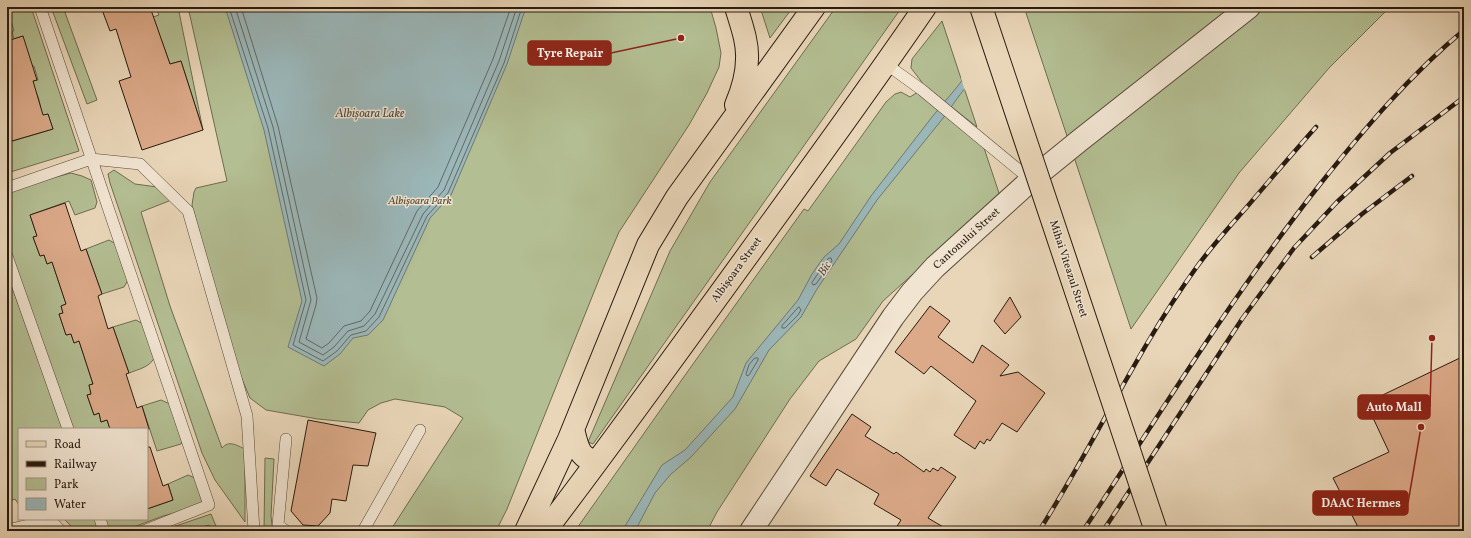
<svg xmlns="http://www.w3.org/2000/svg" width="1471" height="538" viewBox="0 0 1471 538" font-family="Vollkorn,serif">
<rect width="100%" height="100%" fill="#e9d6b8"/>
<filter id="stains"><feTurbulence type="fractalNoise" baseFrequency=".005" numOctaves="4"/><feColorMatrix values="0 0 0 0 .2 0 0 0 0 .09 0 0 0 0 .02 0 0 0 .5 -.17"/></filter>
<radialGradient id="worn" r=".72"><stop offset=".6" stop-color="#630" stop-opacity="0"/><stop offset="1" stop-color="#630" stop-opacity=".3"/></radialGradient>
<path fill="#b3be92" stroke="#6e6c51" d="M 7,7 L 31,7 L 79,151 L 7,173 L 7,123 L 13,141 L 53,129 L 48,114 L 41,116 C 41,104 38,91 29,82 L 38,80 L 34,66 L 29,67 L 23,36 L 14,39 L 12,31 L 14,31 Z
M 51,7 L 63,7 L 97,100 L 87,104 Z
M 156,7 L 178,7 L 203,130 L 181,61 L 170,64 L 153,17 L 159,15 Z
M 188,7 L 710,7 L 716,28 L 721,53 L 719,67 L 707,93 L 689,125 L 619,232 L 604,267 L 507,509 L 496,531 L 390,531 L 463,418 L 445,407 L 395,399 L 381,403 L 368,410 L 359,423 L 318,419 L 266,410 L 250,398 L 231,353 L 192,205 L 194,192 L 196,188 L 227,181 Z
M 760,7 L 793,7 L 770,38 Z
M 836,7 L 902,7 L 593,444 L 588,442 L 670,251 L 710,182 Z
M 1024,7 L 1235,7 L 1068,139 Z
M 1263,7 L 1390,7 L 1329,68 L 1239,173 L 1131,329 L 1074,157 Z
M 942,21 L 977,127 L 924,85 L 911,68 L 912,59 Z
M 901,92 L 910,97 L 918,92 L 983,145 L 1000,196 L 883,301 L 856,339 L 819,361 L 790,399 L 717,512 L 707,531 L 575,531 L 688,371 L 804,209 L 808,211 L 886,102 L 895,94 Z
M 114,170 L 135,184 L 157,187 L 171,198 L 169,201 L 141,212 L 170,306 L 222,448 C 229,440 236,445 245,449 L 245,522 L 215,480 L 202,453 L 110,183 L 108,174 Z
M 71,173 L 82,176 L 91,180 L 97,202 L 95,208 L 75,215 L 69,201 L 30,215 L 37,236 L 33,237 L 40,256 L 44,255 L 47,264 L 52,262 L 66,304 L 61,306 L 63,313 L 59,314 L 66,335 L 71,334 L 74,343 L 79,341 L 93,384 L 89,385 L 91,394 L 87,395 L 94,415 L 99,413 L 101,422 L 107,420 L 110,429 L 72,429 L 7,247 L 7,190 Z
M 109,240 L 116,244 L 128,280 L 124,287 L 102,294 L 86,249 Z
M 7,273 L 63,429 L 19,429 L 19,505 L 15,499 L 7,502 Z
M 136,320 L 143,324 L 155,356 C 151,367 139,369 129,373 L 113,327 Z
M 161,400 L 170,404 L 183,438 L 181,444 L 157,451 L 142,406 Z
M 265,458 L 274,459 L 271,516 L 272,525 L 275,531 L 264,531 Z
M 188,475 L 195,478 L 203,500 L 197,507 L 163,516 L 123,531 L 108,531 L 105,519 L 147,519 L 147,509 L 173,500 L 168,484 Z
M 211,514 L 218,531 L 212,531 L 209,525 L 190,531 L 161,531 Z
M 64,519 L 95,519 L 99,531 L 73,531 L 71,526 Z"/>
<path fill="#9bb7b9" stroke="#6d7975" d="M 225,7 L 526,7 L 507,64 L 451,195 L 430,218 L 383,320 L 368,335 L 353,338 L 340,354 L 324,366 L 288,347 L 302,301 L 264,130 Z
M 1019,7 L 1027,7 L 959,96 L 944,117 L 877,200 L 817,289 L 801,317 L 769,350 L 735,409 L 691,457 L 670,475 L 655,493 L 635,531 L 622,531 L 662,465 L 685,450 L 733,397 L 746,363 L 798,300 L 812,274 L 824,257 L 839,244 L 871,196 L 932,117 L 957,87 Z"/>
<path fill="#e9d6b8" d="M 1017,7 L 1024,7 L 1026,12 L 965,91 L 961,78 Z"/>
<g fill="none" stroke-linecap="round" stroke-linejoin="round">
<path stroke="#626964" stroke-width="1" d="M 229,7 L 268,128 L 306,300 L 293,345 L 323,361 L 337,351 L 351,335 L 366,331 L 379,317 L 427,216 L 448,193 L 504,63 L 522,7
M 235,7 L 273,127 L 311,300 L 299,342 L 323,355 L 334,347 L 348,331 L 364,326 L 375,314 L 423,214 L 444,190 L 499,61 L 517,7
M 241,7 L 278,126 L 317,298 L 316,305 L 306,339 L 322,348 L 329,343 L 344,326 L 361,321 L 370,311 L 417,211 L 438,187 L 493,59 L 511,7
M 829,258 L 831,258 L 832,261 L 816,284 L 813,285 L 812,283 Z
M 799,307 L 801,310 L 798,315 L 785,328 L 782,328 L 782,326 Z
M 755,358 L 758,358 L 758,360 L 749,375 L 747,376 L 746,374 L 749,365 Z"/>
</g>
<path fill="#dcaa89" stroke="#281b10" d="M 101,7 L 150,7 L 170,64 L 181,61 L 203,130 L 142,150 L 119,81 L 131,77 L 116,29 L 110,31 Z
M 23,36 L 37,80 L 33,81 L 43,115 L 48,114 L 53,129 L 12,141 L 7,123 L 7,41 Z
M 65,203 L 81,251 L 86,249 L 102,294 L 98,296 L 108,329 L 113,327 L 129,373 L 126,374 L 137,408 L 142,406 L 149,429 L 110,429 L 107,420 L 101,422 L 99,413 L 94,415 L 87,395 L 91,394 L 89,385 L 93,384 L 79,341 L 74,343 L 71,334 L 66,335 L 59,314 L 63,313 L 61,306 L 66,304 L 52,262 L 47,264 L 44,255 L 40,256 L 33,237 L 37,236 L 30,215 Z
M 1010,297 L 1021,317 L 1005,334 L 994,321 Z
M 930,306 L 950,321 L 938,337 L 973,363 L 982,345 L 1009,365 L 1000,376 L 1018,372 L 1045,393 L 1017,432 L 1002,423 L 990,441 L 987,439 L 984,444 L 980,441 L 975,449 L 954,435 L 976,401 L 931,366 L 924,374 L 895,352 Z
M 1464,356 L 1464,531 L 1360,531 L 1333,478 L 1389,452 L 1366,403 Z
M 852,414 L 871,427 L 865,436 L 894,454 L 896,452 L 924,472 L 926,469 L 930,472 L 933,468 L 938,471 L 941,467 L 956,477 L 928,518 L 950,531 L 894,531 L 901,520 L 874,504 L 879,494 L 837,469 L 826,486 L 810,476 Z
M 308,420 L 376,433 L 368,466 L 353,465 L 346,501 L 332,499 L 330,513 L 318,526 L 303,525 L 291,511 Z
M 147,447 L 150,447 L 163,486 L 168,484 L 173,500 L 147,509 Z"/>
<g fill="none" stroke-linecap="round" stroke-linejoin="round">
<g stroke="#584a3a" stroke-width="12">
<path id="service" d="M 40,7 L 209,505 L 143,531
M 886,64 L 922,90 L 1031,180
M 7,188 L 91,159 L 140,164 L 188,211 L 247,416 L 254,531
M 7,256 L 68,429
M 286,439 L 278,525 L 286,531
M 100,519 L 104,531
M 7,530 L 41,522 L 54,524 L 61,531
M 363,531 L 420,430"/>
</g>
<g stroke="#584a3a" stroke-width="24">
<path id="minor" d="M 751,531 L 893,317 L 912,292 L 935,267 L 1031,180 L 1079,141 L 1249,7"/>
</g>
<g stroke="#281b10" stroke-width="24">
<path id="primary" d="M 736,105 C 742,91 747,75 747,59 C 748,42 741,24 736,7
M 573,429 C 577,445 579,461 598,460
M 526,531 L 569,439 L 648,245 L 677,197 L 814,7
M 545,531 C 616,438 684,343 753,248 C 811,168 869,89 925,7"/>
</g>
<use href="#service" stroke="#f1e4d1" stroke-width="11"/>
<use href="#minor" stroke="#f1e4d1" stroke-width="22"/>
<use href="#primary" stroke="#e9d6b8" stroke-width="22"/>
<g stroke="#281b10" stroke-width="4.5">
<path id="rail" d="M 1312,257 L 1362,214 L 1412,176
M 1039,531 C 1094,445 1136,351 1196,268 C 1211,247 1229,227 1246,208 C 1269,181 1292,154 1316,127
M 1083,531 C 1160,413 1234,293 1321,183 C 1365,128 1410,75 1464,30
M 1103,531 L 1242,319 L 1294,248 L 1337,202 L 1390,153 L 1464,97"/>
</g>
<use href="#rail" stroke="#f1e4d1" stroke-width="3" stroke-dasharray="9" stroke-linecap="butt"/>
<g stroke="#281b10" stroke-width="24" stroke-linecap="butt">
<path id="primary-bridge" d="M 981,7 L 1156,531"/>
</g>
<use href="#primary-bridge" stroke="#e9d6b8" stroke-width="22"/>
</g>
<g text-anchor="middle" dominant-baseline="central" stroke-width="3" stroke-linejoin="round" paint-order="stroke">
<g font-size="11" font-style="italic" fill="#524c37" stroke="#f1e4d1">
<text x="420" y="201">Albișoara Park</text>
</g>
<g font-size="11" fill="#281b10" stroke="#f1e4d1">
<text transform="translate(967 239) rotate(-42)">Cantonului Street</text>
<text transform="translate(1068 269) rotate(72)">Mihai Viteazul Street</text>
<text transform="translate(737 270) rotate(-54)">Albișoara Street</text>
</g>
<g font-size="12" font-style="italic" fill="#4a4a43" stroke="#f1e4d1">
<text x="370" y="114">Albișoara Lake</text>
<text transform="translate(825 269) rotate(-56)">Bîc</text>
</g>
</g>
<path fill="none" stroke="#8f2418" stroke-width="1.5" d="M681 38L611 53M1432 338L1430 407M1421 427L1408 503"/>
<g fill="#8f2418" stroke="#f1e4d1" stroke-width="1.5">
<circle cx="681" cy="38" r="4"/>
<circle cx="1432" cy="338" r="4"/>
<circle cx="1421" cy="427" r="4"/>
</g>
<g fill="#8f2418" stroke="#8f2418" stroke-width="1.5">
<rect x="528" y="41" width="83" height="24" rx="4"/>
<rect x="1358" y="395" width="72" height="24" rx="4"/>
<rect x="1313" y="491" width="95" height="24" rx="4"/>
</g>
<g font-size="12" text-anchor="middle" font-weight="bold" fill="#fff">
<text x="570" y="57">Tyre Repair</text>
<text x="1394" y="411">Auto Mall</text>
<text x="1361" y="507">DAAC Hermes</text>
</g>
<rect width="1471" height="538" fill="none" stroke="#e9d6b8" stroke-width="24"/>
<rect x="8" y="8" width="1455" height="522" fill="none" stroke="#281b10" stroke-width="2"/>
<rect x="12" y="12" width="1447" height="514" fill="none" stroke="#281b10"/>
<rect x="18" y="428" width="130" height="92" fill="#f1e4d1" stroke="#a19484"/>
<rect x="26" y="441" width="20" height="6" fill="#e9d6b8" stroke="#a19484"/>
<text x="54" y="448" font-size="12" fill="#281b10">Road</text>
<rect x="26" y="461" width="20" height="6" fill="#281b10" stroke="#a19484"/>
<text x="54" y="468" font-size="12" fill="#281b10">Railway</text>
<rect x="26" y="478" width="20" height="12" fill="#b3be92" stroke="#a19484"/>
<text x="54" y="488" font-size="12" fill="#281b10">Park</text>
<rect x="26" y="498" width="20" height="12" fill="#9bb7b9" stroke="#a19484"/>
<text x="54" y="508" font-size="12" fill="#281b10">Water</text>
<rect width="100%" height="100%" filter="url(#stains)"/>
<rect width="100%" height="100%" fill="url(#worn)"/>
</svg>
